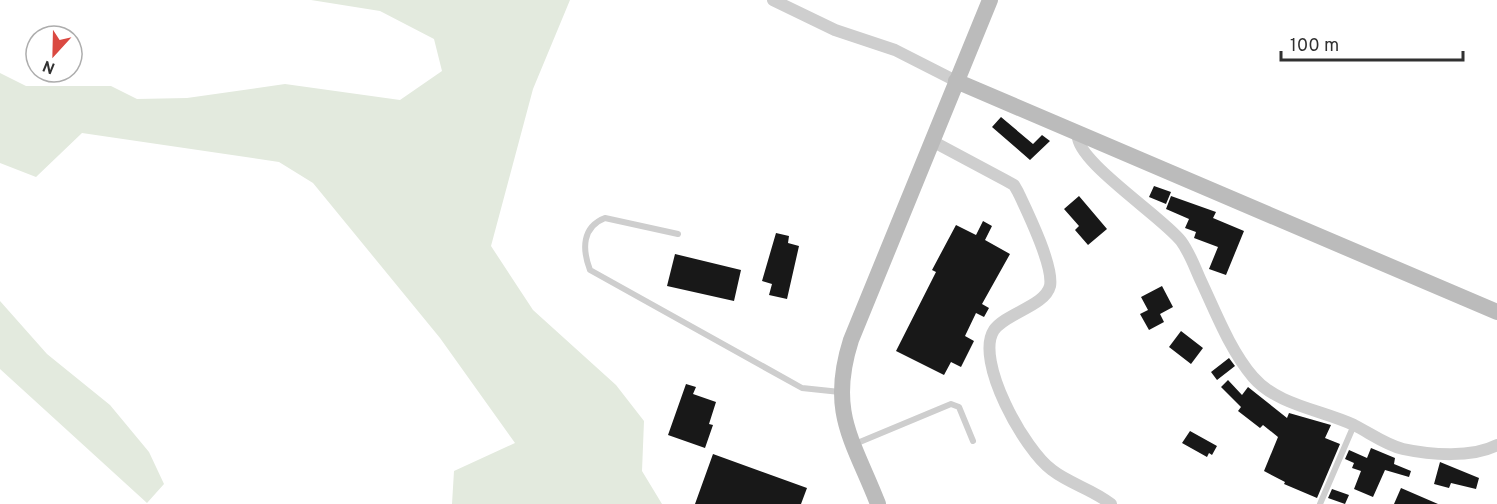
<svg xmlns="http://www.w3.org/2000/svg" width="1497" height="504" viewBox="0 0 1497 504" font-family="Overpass,sans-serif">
<rect width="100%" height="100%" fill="#fff"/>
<path fill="#e3eade" d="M 311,0 L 570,0 L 533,89 L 491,246 L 533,310 L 616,385 L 644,421 L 642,471 L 662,504 L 452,504 L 454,471 L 515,443 L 440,338 L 313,183 L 279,162 L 82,133 L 36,177 L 0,163 L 0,73 L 26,86 L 111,86 L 137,99 L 187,98 L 285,84 L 400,100 L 442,71 L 434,39 L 380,11 Z
M 0,301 L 47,354 L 110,405 L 149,452 L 164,484 L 147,503 L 0,369 Z"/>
<path fill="#181818" d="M 1001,117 L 1033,144 L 1042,135 L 1050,141 L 1030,160 L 992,127 Z
M 1154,186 L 1171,192 L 1166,204 L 1149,197 Z
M 1079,196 L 1107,229 L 1088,245 L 1075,230 L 1079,226 L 1064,209 Z
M 1171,196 L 1216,212 L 1213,218 L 1244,231 L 1226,275 L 1209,269 L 1218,247 L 1194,238 L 1196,232 L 1185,228 L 1189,219 L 1166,209 Z
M 983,221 L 992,226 L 985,240 L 1010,254 L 982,304 L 989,308 L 984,317 L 976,313 L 965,336 L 974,341 L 961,367 L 951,362 L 944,375 L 896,351 L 936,272 L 932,270 L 956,225 L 976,235 Z
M 776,233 L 789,236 L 788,243 L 799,246 L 787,299 L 769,295 L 772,284 L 762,281 Z
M 675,254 L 741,270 L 734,301 L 667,286 Z
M 1162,286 L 1173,307 L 1160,314 L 1164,322 L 1149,330 L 1140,314 L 1148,310 L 1141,297 Z
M 1181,331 L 1203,348 L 1191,364 L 1169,347 Z
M 1229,358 L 1235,366 L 1217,380 L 1211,372 Z
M 1228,380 L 1242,395 L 1248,387 L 1287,418 L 1289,413 L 1331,425 L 1325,438 L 1340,444 L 1317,498 L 1284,484 L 1285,482 L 1264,471 L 1278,437 L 1263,425 L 1260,428 L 1238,411 L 1241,407 L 1221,387 Z
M 686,384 L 696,387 L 693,394 L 716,402 L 709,424 L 713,425 L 705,448 L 668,435 Z
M 1190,431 L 1217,446 L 1212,455 L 1209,453 L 1207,457 L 1182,443 Z
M 1371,448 L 1395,458 L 1394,464 L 1411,471 L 1409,477 L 1385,470 L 1373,497 L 1354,489 L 1361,471 L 1352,468 L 1354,463 L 1345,459 L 1349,450 L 1367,458 Z
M 713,454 L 807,488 L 801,504 L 695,504 Z
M 1440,462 L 1479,478 L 1476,489 L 1451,483 L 1449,488 L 1434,484 Z
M 1401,488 L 1438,504 L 1394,504 Z
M 1332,489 L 1349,495 L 1345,504 L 1328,498 Z"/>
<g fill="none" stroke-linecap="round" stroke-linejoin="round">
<path stroke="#cecece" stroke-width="6" d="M 678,234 L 605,218 C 582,227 582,249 590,270 L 802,388 L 840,392
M 855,444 L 951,404 L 959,407 L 973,441
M 1320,504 L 1354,425"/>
<path stroke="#cecece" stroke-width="12" d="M 773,0 L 835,30 L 895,50 L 956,81
M 1078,133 C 1071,158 1163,217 1181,241 C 1190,253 1195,268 1201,281 C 1216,313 1230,350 1253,377 C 1277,405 1322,410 1354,425 C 1370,433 1386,445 1403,449 C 1431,455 1472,458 1497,445
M 932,141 L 1005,180 L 1014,185 L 1018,192 C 1027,211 1054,266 1050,286 C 1045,306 1006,313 994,330 C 974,360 1025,451 1052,470 C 1070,484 1092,489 1111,504"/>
<path stroke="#bbb" stroke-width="16" d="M 956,81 L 1497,312
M 878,504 C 853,440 828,412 851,340 L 990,0"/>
</g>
<g transform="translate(54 54) rotate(202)"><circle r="28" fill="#ffffff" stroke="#adadad" stroke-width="1.5"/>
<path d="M0-4.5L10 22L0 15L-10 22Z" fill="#da4941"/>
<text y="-9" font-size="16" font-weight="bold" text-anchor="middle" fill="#313131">N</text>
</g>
<path d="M1281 51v9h182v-9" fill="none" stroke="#313131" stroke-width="3"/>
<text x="1290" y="51" font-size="18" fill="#313131" stroke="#ffffff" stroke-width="4.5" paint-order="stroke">100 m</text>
</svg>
